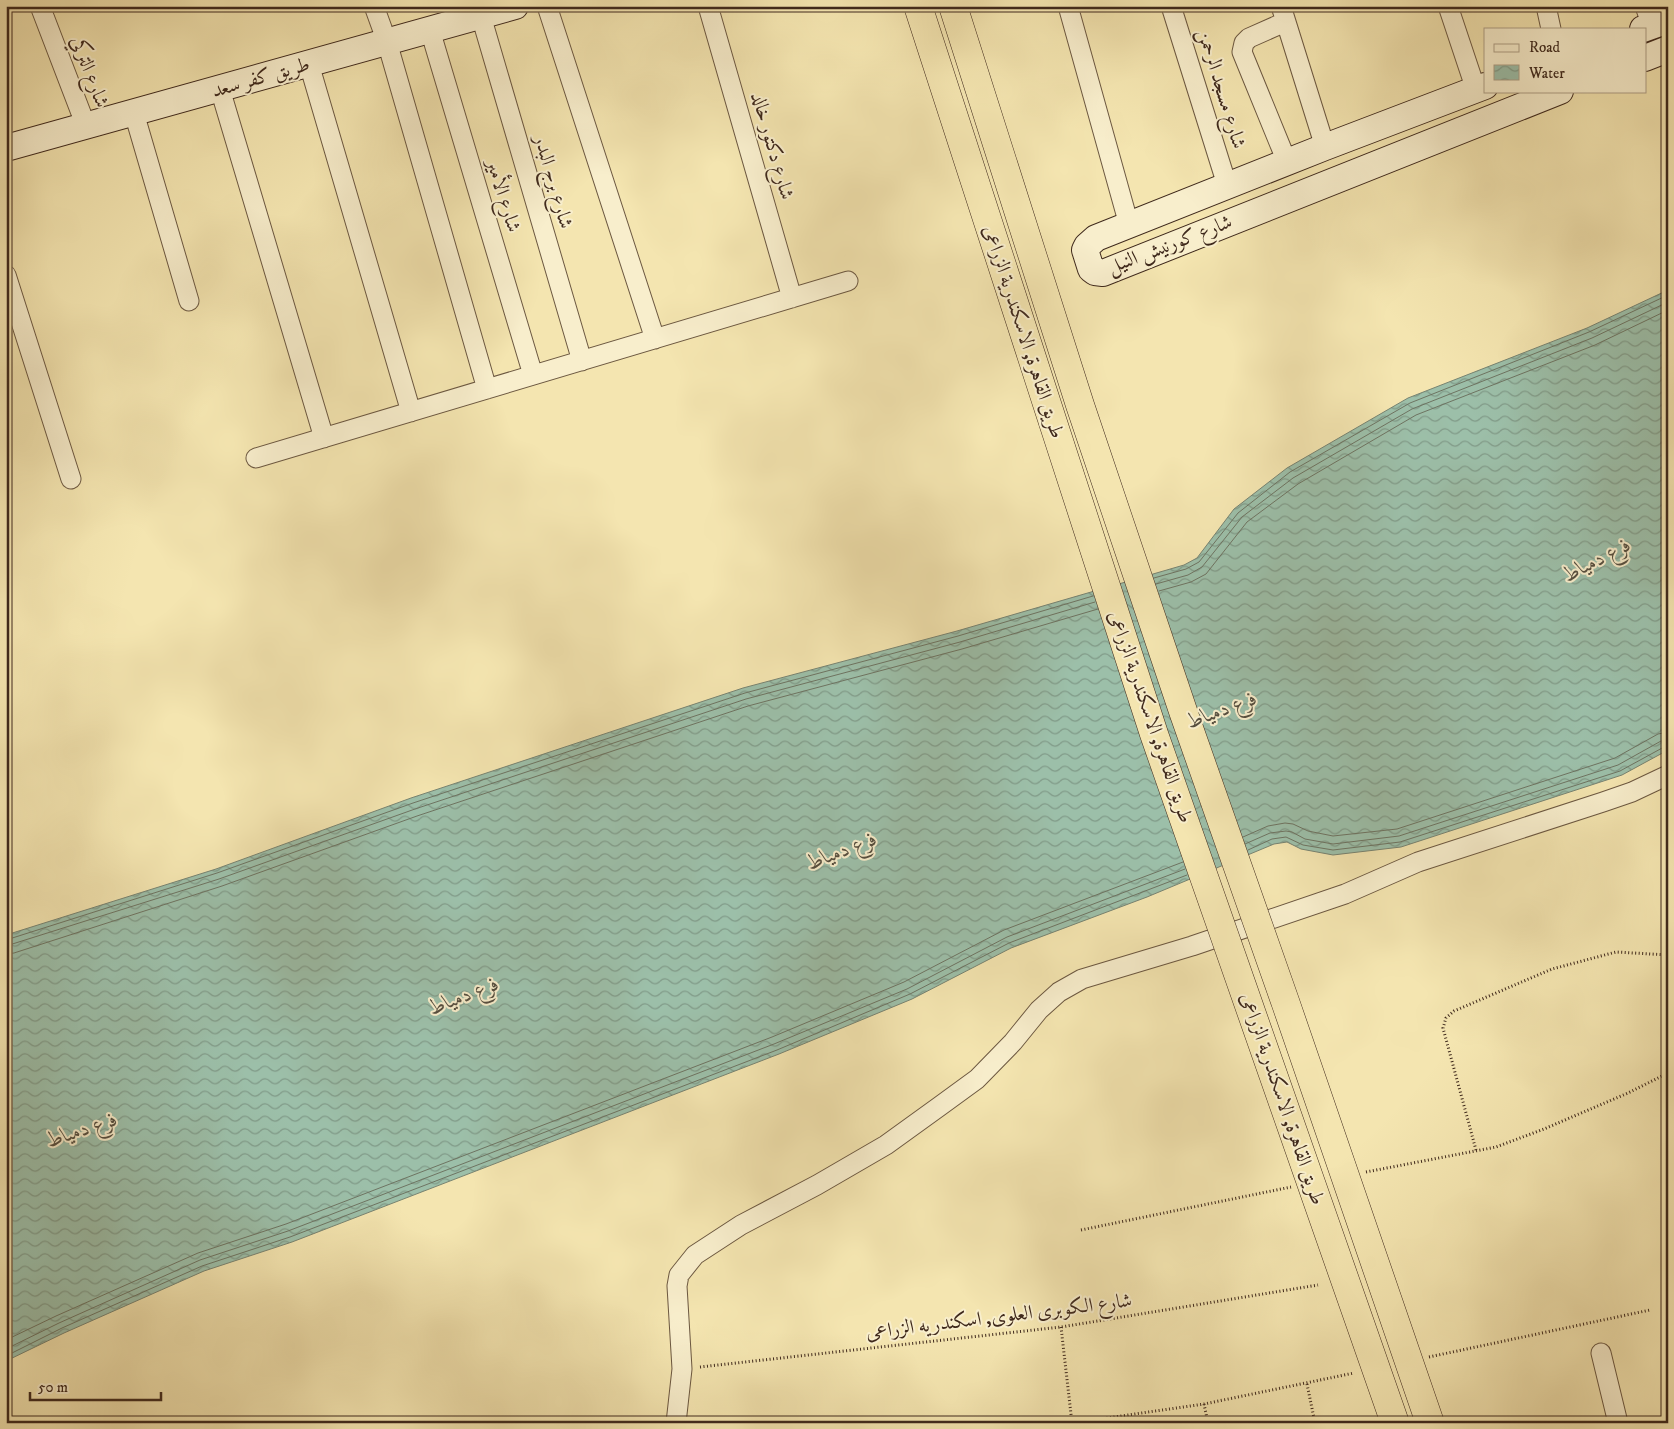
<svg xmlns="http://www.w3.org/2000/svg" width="1674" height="1429" viewBox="0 0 1674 1429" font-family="'IM FELL DW Pica',Amiri,serif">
<defs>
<pattern id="water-waves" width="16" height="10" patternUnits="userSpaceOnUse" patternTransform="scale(1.25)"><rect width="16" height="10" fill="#9cbfa9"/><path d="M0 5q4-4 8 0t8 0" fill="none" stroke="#819b89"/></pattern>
</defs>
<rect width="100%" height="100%" fill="#f4e5b0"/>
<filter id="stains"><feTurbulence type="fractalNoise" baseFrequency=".004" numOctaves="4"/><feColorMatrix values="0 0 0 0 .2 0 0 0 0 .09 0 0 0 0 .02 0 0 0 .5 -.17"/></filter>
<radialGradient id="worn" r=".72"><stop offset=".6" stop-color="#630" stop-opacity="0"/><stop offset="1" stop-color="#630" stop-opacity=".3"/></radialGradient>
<path fill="url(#water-waves)" stroke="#778371" d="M 1668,290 L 1668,750 L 1622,775 L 1401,847 L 1333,855 L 1301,849 L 1287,842 L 1274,844 L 1147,897 L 1011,948 L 912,999 L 779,1054 L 292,1242 L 204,1271 L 64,1333 L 6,1361 L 6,935 L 216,869 L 411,798 L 743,688 L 957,631 L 1184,565 L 1197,558 L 1234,509 L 1287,468 L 1408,398 L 1587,328 Z"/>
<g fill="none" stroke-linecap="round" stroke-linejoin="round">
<path stroke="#6e7462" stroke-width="1" d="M 1154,578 L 1186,569 L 1199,562 L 1238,513 L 1290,472 L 1410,403 L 1589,332 L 1668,295
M 1156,584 L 1188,575 L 1202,567 L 1242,517 L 1293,478 L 1412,409 L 1592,338 L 1668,302
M 1159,591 L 1191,582 L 1206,574 L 1247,522 L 1298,484 L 1416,415 L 1595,345 L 1668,310
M 1243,837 L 1268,826 L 1285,823 L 1293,824 L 1308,831 L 1333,836 L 1397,829 L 1615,758 L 1658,734 L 1668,732
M 1245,844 L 1270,833 L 1286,831 L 1292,832 L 1305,839 L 1333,844 L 1399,836 L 1618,765 L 1661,741 L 1668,740
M 1248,850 L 1272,839 L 1286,837 L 1303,845 L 1333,850 L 1400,842 L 1620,771 L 1664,747 L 1668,746
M 6,940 L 217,873 L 413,803 L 745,693 L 958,636 L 1093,596
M 6,946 L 219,879 L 415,809 L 746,699 L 960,642 L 1095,602
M 6,954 L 14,953 L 222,886 L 417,816 L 748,706 L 962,649 L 1098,609
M 6,1340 L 56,1316 L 198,1253 L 286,1224 L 772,1037 L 904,982 L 1004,930 L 1183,862
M 6,1349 L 59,1323 L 200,1260 L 288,1231 L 774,1044 L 907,989 L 1007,937 L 1185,869
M 6,1356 L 62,1328 L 202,1266 L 290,1237 L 777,1050 L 910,994 L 1009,943 L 1187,875"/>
<g stroke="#6c5841" stroke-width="21">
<path id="street" d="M 40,6 L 86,126
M 374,6 L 387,42 L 487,389
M 547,6 L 655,339
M 708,6 L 792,298
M 1068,6 L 1129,225
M 1171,6 L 1227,185
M 1281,6 L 1325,147
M 1448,6 L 1476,90
M 1546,6 L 1551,29
M 1645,6 L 1652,26
M 481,16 L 582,361
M 1285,22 L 1249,38 L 1244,43 L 1242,52 L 1287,162
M 430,30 L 533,375
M 309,64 L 411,412
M 220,89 L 324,438
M 134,113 L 189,301
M 6,275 L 71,479
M 256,458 L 848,281
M 1601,1353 L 1618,1423
M 676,1423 L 682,1369 L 677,1286 L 679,1275 L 695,1255 L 741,1225 L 817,1185 L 886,1145 L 940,1106 L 977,1079 L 1013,1042 L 1039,1010 L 1059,992 L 1082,979 L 1192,946 L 1345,894 L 1418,862 L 1603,802 L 1632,792 L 1668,775"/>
</g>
<g stroke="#3f291c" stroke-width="28">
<path id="secondary" d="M 1643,29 L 1668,20
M 1645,58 L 1668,49
M 1485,86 L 1325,147 L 1096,238 L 1087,246 L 1085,250 L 1091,269 L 1095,272 L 1103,273 L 1560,91
M 6,148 L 515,6"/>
</g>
<path stroke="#3f291c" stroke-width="3" stroke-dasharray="1 2.5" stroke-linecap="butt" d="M 1476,1150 L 1443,1028 L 1446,1018 L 1454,1011 L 1552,969 L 1616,952 L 1668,955
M 1366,1172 L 1496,1147 L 1544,1129 L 1628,1093 L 1668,1073
M 1081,1230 L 1291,1187
M 1061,1327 L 1072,1423
M 1429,1357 L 1650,1310
M 700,1367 L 1061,1327 L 1318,1285
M 1307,1384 L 1315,1423
M 1204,1404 L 1208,1423
M 1072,1423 L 1204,1404 L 1354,1373"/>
<use href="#street" stroke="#f8eecc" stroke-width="19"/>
<use href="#secondary" stroke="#f8eecc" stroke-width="26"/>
<g stroke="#3f291c" stroke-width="29" stroke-linecap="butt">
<path id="highway-bridge" d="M 918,6 L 1154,734 L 1395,1423
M 953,6 L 1080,405 L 1184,714 L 1286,1004 L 1430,1423"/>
</g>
<use href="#highway-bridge" stroke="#f4e5b0" stroke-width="28"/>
</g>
<g text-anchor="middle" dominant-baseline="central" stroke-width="4" stroke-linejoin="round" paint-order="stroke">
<g font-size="20" fill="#3f291c" stroke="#f8eecc">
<text transform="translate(89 72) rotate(69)">شارع التركي</text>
<text transform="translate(261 78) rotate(-16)">طريق كفر سعد</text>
<text transform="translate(1221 89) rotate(73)">شارع مسجد الرحمن</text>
<text transform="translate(772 146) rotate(74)">شارع دكتور خالد</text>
<text transform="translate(553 182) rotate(74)">شارع برج البدر</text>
<text transform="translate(503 196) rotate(73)">شارع الأمير</text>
<text transform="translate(1170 245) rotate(-21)">شارع كورنيش النيل</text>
<text transform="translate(1023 332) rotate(72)">طريق القاهرة, الاسكندرية الزراعى</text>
<text transform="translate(1150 717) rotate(71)">طريق القاهرة, الاسكندرية الزراعى</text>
<text transform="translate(1282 1099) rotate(71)">طريق القاهرة, الاسكندرية الزراعى</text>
<text transform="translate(999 1317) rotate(-7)">شارع الكوبرى العلوى, اسكندريه الزراعى</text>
</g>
<g font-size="21" font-style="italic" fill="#564e3f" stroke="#f8eecc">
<text transform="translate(1597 560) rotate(-27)">فرع دمياط</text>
<text transform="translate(1222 710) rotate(-20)">فرع دمياط</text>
<text transform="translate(842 851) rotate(-21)">فرع دمياط</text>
<text transform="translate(464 996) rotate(-21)">فرع دمياط</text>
<text transform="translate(82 1130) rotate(-18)">فرع دمياط</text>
</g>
</g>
<rect width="1674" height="1429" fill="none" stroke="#f4e5b0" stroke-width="25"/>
<rect x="8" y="8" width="1659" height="1414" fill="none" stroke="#3f291c" stroke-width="2.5"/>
<rect x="12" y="12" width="1649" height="1404" fill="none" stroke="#3f291c"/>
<rect x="1484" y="28" width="162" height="65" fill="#f8eecc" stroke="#ae9f86"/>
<rect x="1494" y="44" width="25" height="8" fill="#f8eecc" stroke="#ae9f86"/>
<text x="1529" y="52" font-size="15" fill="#3f291c">Road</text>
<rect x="1494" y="65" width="25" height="15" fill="url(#water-waves)" stroke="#ae9f86"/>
<text x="1529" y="78" font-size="15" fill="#3f291c">Water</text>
<path d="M30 1392v8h131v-8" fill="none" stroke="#3f291c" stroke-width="2.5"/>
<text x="38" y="1392" font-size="15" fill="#3f291c" stroke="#f8eecc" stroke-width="4" paint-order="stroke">50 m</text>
<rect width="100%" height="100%" filter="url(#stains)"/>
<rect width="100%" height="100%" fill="url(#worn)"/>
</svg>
